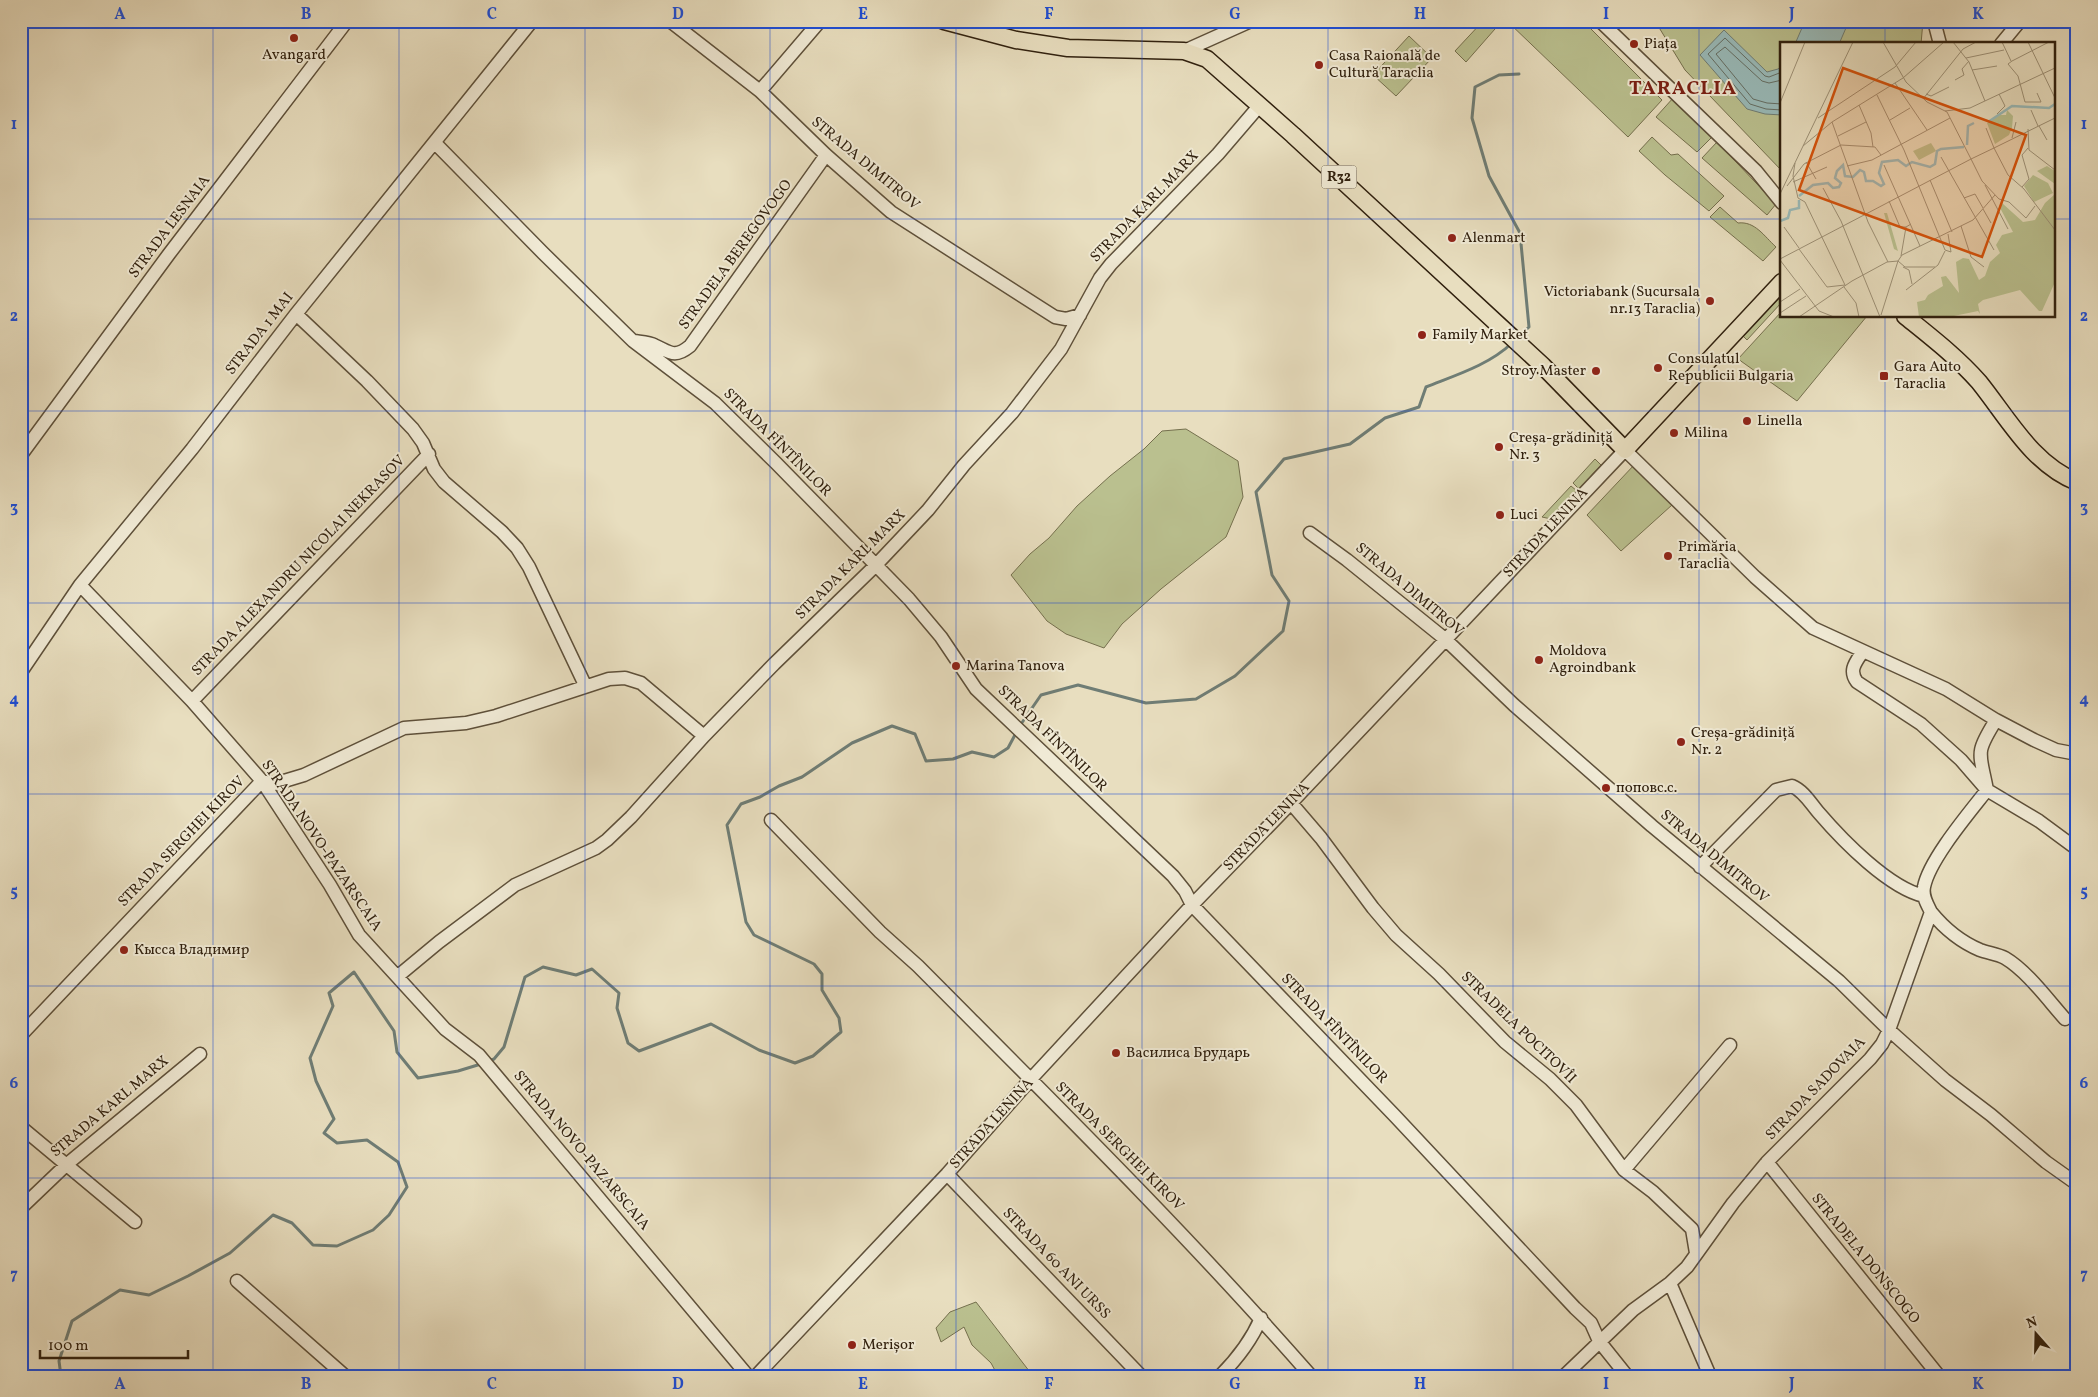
<svg xmlns="http://www.w3.org/2000/svg" width="2098" height="1397" viewBox="0 0 2098 1397" font-family="Vollkorn,serif">
<rect width="100%" height="100%" fill="#e8debf"/>
<filter id="stains"><feTurbulence type="fractalNoise" baseFrequency=".004" numOctaves="4"/><feColorMatrix values="0 0 0 0 .2 0 0 0 0 .09 0 0 0 0 .02 0 0 0 .5 -.17"/></filter>
<radialGradient id="worn" r=".72"><stop offset=".6" stop-color="#630" stop-opacity="0"/><stop offset="1" stop-color="#630" stop-opacity=".3"/></radialGradient>
<path fill="#bac08f" stroke="#75704e" d="M 1483,21 L 1502,21 L 1466,62 L 1455,51 Z
M 1507,21 L 1583,21 L 1662,100 L 1628,137 Z
M 1655,21 L 1923,21 L 1921,44 L 1782,44 L 1782,171 L 1685,70 Z
M 1409,36 L 1432,58 L 1396,96 L 1373,75 Z
M 1674,97 L 1712,137 L 1697,152 L 1656,117 Z
M 1652,137 L 1671,155 L 1678,154 L 1724,196 L 1709,211 L 1665,175 L 1639,151 Z
M 1717,142 L 1776,204 L 1767,215 L 1702,158 Z
M 1720,207 L 1738,223 C 1755,221 1764,236 1776,247 L 1763,261 L 1710,217 Z
M 1782,295 L 1782,302 L 1747,340 L 1743,336 Z
M 1782,311 L 1782,316 L 1867,316 L 1797,401 L 1738,359 Z
M 1186,429 L 1238,461 L 1243,497 L 1226,537 L 1161,589 L 1122,624 L 1104,648 L 1066,634 L 1047,621 L 1011,575 L 1030,554 L 1049,538 L 1077,506 L 1110,476 L 1144,449 L 1162,431 Z
M 1595,459 L 1601,465 L 1579,489 L 1573,483 Z
M 1635,464 L 1672,505 L 1621,551 L 1587,515 Z
M 1571,486 L 1577,491 L 1551,519 L 1542,517 Z
M 976,1302 L 1033,1376 L 998,1376 L 991,1363 L 972,1345 L 964,1327 L 941,1342 L 936,1328 L 950,1312 Z"/>
<path fill="#99bbba" stroke="#6f7d75" d="M 1805,21 L 1849,21 L 1839,44 L 1795,44 Z
M 1724,30 L 1767,72 L 1778,69 L 1782,66 L 1782,115 L 1765,114 L 1747,109 L 1700,55 Z"/>
<g fill="none" stroke-linecap="round" stroke-linejoin="round">
<path stroke="#646e64" stroke-width="1" d="M 1782,72 L 1769,77 L 1765,76 L 1725,38 L 1708,54 L 1750,104 L 1766,109 L 1782,110
M 1782,80 L 1769,83 L 1762,81 L 1725,47 L 1716,54 L 1753,99 L 1767,103 L 1782,104"/>
<path stroke="#6f7d75" stroke-width="3" d="M 1518,337 L 1529,327 L 1520,233 L 1489,176 L 1472,118 L 1475,87 L 1499,75 L 1519,74
M 1019,727 L 1041,695 L 1078,685 L 1146,703 L 1196,699 L 1235,676 L 1283,631 L 1289,601 L 1272,575 L 1256,492 L 1284,459 L 1350,444 L 1385,418 L 1419,407 L 1426,387 C 1456,375 1489,365 1512,343
M 489,1061 L 494,1059 L 504,1047 L 525,977 L 543,967 L 576,975 L 592,969 L 619,993 L 617,1008 L 628,1043 L 639,1051 L 711,1024 L 759,1050 L 795,1063 L 813,1056 L 841,1032 L 839,1018 L 822,990 L 822,974 L 814,964 L 754,935 L 746,922 L 727,825 L 741,804 L 760,797 L 779,786 L 802,777 L 852,743 L 892,726 L 915,734 L 926,761 L 953,759 L 972,752 L 994,757 L 1008,748 L 1016,733
M 61,1376 L 59,1361 L 72,1321 L 120,1290 L 149,1295 L 188,1276 L 230,1253 L 273,1215 L 292,1223 L 313,1245 L 337,1246 L 373,1230 L 389,1215 L 407,1187 L 398,1162 L 367,1140 L 337,1143 L 324,1133 L 334,1119 L 316,1081 L 310,1058 L 333,1006 L 329,993 L 354,972 L 394,1031 L 397,1052 L 418,1078 L 458,1071 L 481,1064"/>
<g stroke="#5e503a" stroke-width="15">
<path id="minor" d="M 670,21 L 760,91 L 826,155 L 891,212 L 1055,317 L 1066,319 L 1080,315
M 1600,21 L 1756,171 L 1782,203
M 1934,21 L 1940,44
M 2001,44 L 2020,21
M 1184,51 L 1251,21
M 760,91 L 820,21
M 435,143 L 543,253 L 633,341 L 715,403 L 776,463 L 909,599 L 941,637 L 976,689 L 1173,876 L 1185,891 L 1192,905 L 1395,1116 L 1575,1308 L 1591,1323 L 1599,1341 L 1627,1376
M 296,314 L 367,381 L 413,429 L 423,443 L 434,469 L 444,482 L 502,532 L 517,548 L 529,567 L 585,685
M 634,341 C 641,342 649,342 654,345 C 670,352 674,359 690,346 L 826,155
M 21,455 L 169,254 L 347,21
M 1310,533 L 1347,560 L 1445,639 L 1514,705 L 1652,826 L 1839,981 L 1889,1030 L 1945,1080 L 1991,1115 L 2046,1162 L 2077,1184
M 80,585 L 192,701 L 262,781 L 330,885 L 359,935 L 445,1029 L 479,1055 L 748,1376
M 1863,651 C 1856,662 1848,670 1857,682 L 1921,724 L 1961,760 L 1987,790 L 2039,821 L 2077,849
M 21,672 L 80,585 L 192,449 L 296,314 L 532,21
M 192,701 L 429,454
M 1291,803 L 1321,838 L 1373,908 L 1396,935 L 1439,974 L 1505,1042 L 1550,1079 L 1576,1105 L 1624,1170 L 1653,1192 L 1692,1229 L 1696,1253
M 771,820 L 880,932 L 918,966 C 1051,1100 1186,1233 1311,1376
M 1700,867 L 1776,790 L 1792,786 C 1804,791 1811,804 1819,813 C 1843,841 1889,888 1924,896
M 1931,912 C 1944,928 1961,942 1980,950 C 1988,953 1998,954 2005,958 C 2027,971 2048,1000 2065,1019
M 398,976 L 439,942 L 515,885 L 596,848 L 607,840 L 631,817 L 704,736 L 774,664 L 875,566 L 928,510 L 964,465 L 1012,413 L 1061,349 L 1100,278 L 1111,264 L 1218,154 L 1260,105
M 21,1035 L 262,781 L 274,784 L 304,775 L 404,728 L 466,723 L 496,716 L 609,679 L 625,678 L 641,683 L 704,736
M 21,1127 L 135,1222
M 1767,1162 L 1939,1376
M 1624,1170 L 1730,1045
M 947,1174 L 1141,1376
M 21,1208 L 66,1165 L 200,1054
M 237,1281 L 345,1376
M 1670,1283 L 1710,1376
M 756,1376 L 947,1174 L 1030,1080 L 1192,905 L 1291,803 L 1625,450 L 1755,577 L 1813,628 L 1946,689 L 1996,720 L 2034,740 L 2056,750 L 2077,754
M 1220,1376 C 1236,1360 1252,1339 1261,1318
M 1564,1376 L 1633,1310 L 1670,1283 L 1687,1267 L 1733,1203 L 1767,1162 L 1870,1059 L 1882,1044 L 1889,1030 L 1931,912 C 1927,904 1922,896 1924,887 C 1929,860 1969,813 1987,790 C 1980,752 1974,755 1996,720"/>
</g>
<g stroke="#30200e" stroke-width="19">
<path id="major" d="M 944,21 L 1016,40 L 1068,48 L 1184,51 L 1207,59 L 1293,135 L 1543,366 L 1625,450 L 1782,282
M 1905,316 C 1931,337 1957,357 1979,382 C 2008,418 2032,464 2077,482"/>
</g>
<use href="#minor" stroke="#f0ead5" stroke-width="12"/>
<use href="#major" stroke="#e8debf" stroke-width="16"/>
</g>
<path fill="none" stroke="#1d4ed8" stroke-width="1" stroke-opacity="0.55" d="M 213,21 L 213,1376M 399,21 L 399,1376M 585,21 L 585,1376M 770,21 L 770,1376M 956,21 L 956,1376M 1142,21 L 1142,1376M 1328,21 L 1328,1376M 1513,21 L 1513,1376M 1699,21 L 1699,1376M 1885,21 L 1885,44M 21,219 L 1782,219M 2054,219 L 2077,219M 1885,316 L 1885,1376M 21,411 L 2077,411M 21,603 L 2077,603M 21,794 L 2077,794M 21,986 L 2077,986M 21,1178 L 2077,1178"/>
<g fill="#8f2418" stroke="#f0ead5" stroke-width="2">
<circle cx="294" cy="38" r="5"/>
<circle cx="1634" cy="44" r="5"/>
<circle cx="1319" cy="65" r="5"/>
<circle cx="1452" cy="238" r="5"/>
<circle cx="1710" cy="301" r="5"/>
<circle cx="1422" cy="335" r="5"/>
<circle cx="1658" cy="368" r="5"/>
<circle cx="1596" cy="371" r="5"/>
<rect x="1879" y="371" width="10" height="10" rx="2.5"/>
<circle cx="1747" cy="421" r="5"/>
<circle cx="1674" cy="433" r="5"/>
<circle cx="1499" cy="447" r="5"/>
<circle cx="1500" cy="515" r="5"/>
<circle cx="1668" cy="556" r="5"/>
<circle cx="1539" cy="660" r="5"/>
<circle cx="956" cy="666" r="5"/>
<circle cx="1681" cy="742" r="5"/>
<circle cx="1606" cy="788" r="5"/>
<circle cx="124" cy="950" r="5"/>
<circle cx="1116" cy="1053" r="5"/>
<circle cx="852" cy="1345" r="5"/>
</g>
<g text-anchor="middle" dominant-baseline="central" stroke-width="4" stroke-linejoin="round" paint-order="stroke">
<rect fill="#f0ead5" stroke="#6a5d4a" stroke-width="1" x="1321.5" y="165.5" width="35" height="23" rx="4"/>
<g font-size="14" font-weight="bold" fill="#30200e">
<text x="1339" y="177">R32</text>
</g>
<g font-size="15" fill="#30200e" stroke="#f0ead5" text-anchor="start">
<text x="1644" y="44">Piața</text>
<text x="294" y="55" text-anchor="middle">Avangard</text>
<text x="1329" y="56">Casa Raională de<tspan x="1329" dy="17">Cultură Taraclia</tspan></text>
<text x="1462" y="238">Alenmart</text>
<text x="1700" y="292" text-anchor="end">Victoriabank (Sucursala<tspan x="1700" dy="17">nr.13 Taraclia)</tspan></text>
<text x="1432" y="335">Family Market</text>
<text x="1668" y="359">Consulatul<tspan x="1668" dy="17">Republicii Bulgaria</tspan></text>
<text x="1894" y="367">Gara Auto<tspan x="1894" dy="17">Taraclia</tspan></text>
<text x="1586" y="371" text-anchor="end">Stroy Master</text>
<text x="1757" y="421">Linella</text>
<text x="1684" y="433">Milina</text>
<text x="1509" y="438">Creșa-grădiniță<tspan x="1509" dy="17">Nr. 3</tspan></text>
<text x="1510" y="515">Luci</text>
<text x="1678" y="547">Primăria<tspan x="1678" dy="17">Taraclia</tspan></text>
<text x="1549" y="651">Moldova<tspan x="1549" dy="17">Agroindbank</tspan></text>
<text x="966" y="666">Marina Tanova</text>
<text x="1691" y="733">Creșa-grădiniță<tspan x="1691" dy="17">Nr. 2</tspan></text>
<text x="1616" y="788">поповс.с.</text>
<text x="134" y="950">Кысса Владимир</text>
<text x="1126" y="1053">Василиса Брударь</text>
<text x="862" y="1345">Merișor</text>
</g>
<g font-size="15" fill="#30200e" stroke="#f0ead5">
<text transform="translate(865 164) rotate(40)">STRADA DIMITROV</text>
<text transform="translate(1145 207) rotate(-46)">STRADA KARL MARX</text>
<text transform="translate(170 227) rotate(-53)">STRADA LESNAIA</text>
<text transform="translate(736 255) rotate(-54)">STRADELA BEREGOVOGO</text>
<text transform="translate(260 334) rotate(-52)">STRADA 1 MAI</text>
<text transform="translate(777 443) rotate(45)">STRADA FÎNTÎNILOR</text>
<text transform="translate(1546 533) rotate(-47)">STRADA LENINA</text>
<text transform="translate(851 565) rotate(-45)">STRADA KARL MARX</text>
<text transform="translate(299 566) rotate(-46)">STRADA ALEXANDRU NICOLAI NEKRASOV</text>
<text transform="translate(1409 590) rotate(40)">STRADA DIMITROV</text>
<text transform="translate(1052 739) rotate(44)">STRADA FÎNTÎNILOR</text>
<text transform="translate(1267 827) rotate(-46)">STRADA LENINA</text>
<text transform="translate(182 842) rotate(-46)">STRADA SERGHEI KIROV</text>
<text transform="translate(321 846) rotate(56)">STRADA NOVO-PAZARSCAIA</text>
<text transform="translate(1714 857) rotate(40)">STRADA DIMITROV</text>
<text transform="translate(1518 1028) rotate(44)">STRADELA POCITOVÎI</text>
<text transform="translate(1334 1029) rotate(46)">STRADA FÎNTÎNILOR</text>
<text transform="translate(1816 1089) rotate(-46)">STRADA SADOVAIA</text>
<text transform="translate(110 1107) rotate(-40)">STRADA KARL MARX</text>
<text transform="translate(992 1124) rotate(-48)">STRADA LENINA</text>
<text transform="translate(1119 1147) rotate(45)">STRADA SERGHEI KIROV</text>
<text transform="translate(581 1151) rotate(50)">STRADA NOVO-PAZARSCAIA</text>
<text transform="translate(1865 1259) rotate(51)">STRADELA DONSCOGO</text>
<text transform="translate(1056 1264) rotate(46)">STRADA 60 ANI URSS</text>
</g>
<g font-size="20" font-weight="bold" letter-spacing="1" fill="#7a1f14" stroke="#f0ead5">
<text x="1683" y="89">TARACLIA</text>
</g>
</g>
<g transform="translate(1780 42)">
<rect width="275" height="275" fill="#e8debf"/>
<path d="M 227,68 L 233,74 L 232,86 L 229,93 L 215,102 L 207,81 L 220,73 L 226,73 ZM 151,101 L 156,109 L 139,118 L 133,109 ZM 267,124 L 275,129 L 275,142 L 257,129 ZM 253,133 L 268,141 L 273,151 L 254,160 L 244,144 ZM 275,152 L 275,240 L 262,269 L 259,269 L 240,248 L 203,258 L 198,262 L 200,272 L 198,269 L 169,275 L 139,275 L 137,260 L 145,258 L 148,253 L 163,244 L 161,235 L 166,234 L 179,251 L 176,220 L 183,216 L 189,217 L 199,238 L 205,234 L 210,220 L 220,211 L 216,203 L 222,193 L 233,190 L 219,164 L 222,161 L 243,180 L 255,178 L 265,161 ZM 104,171 L 107,171 L 118,209 L 114,207 Z" fill="#bac08f"/>
<path fill="none" stroke="#99bbba" stroke-width="2.5" d="M 208,80 L 232,64 L 269,66 L 275,62M 187,103 L 188,84 L 194,81M 19,154 L 33,143 L 48,141 L 53,146 L 59,145 L 61,141 L 55,136 L 57,129 L 63,123 L 65,134 L 73,135 L 80,128 L 84,130 L 86,139 L 93,139 L 101,144 L 104,142 L 99,131 L 102,120 L 118,118 L 126,124 L 132,120 L 150,125 L 155,122 L 157,109 L 161,107 L 184,105M 0,179 L 8,176 L 10,168 L 19,166 L 19,158"/>
<path fill="none" stroke="#9e9278" stroke-width="1" d="M 103,0 L 126,40 L 147,60 L 167,70 L 191,117 L 214,106 L 228,133 L 244,147 L 275,188M 173,0 L 189,20 L 205,59M 222,0 L 231,19M 248,0 L 275,56M 186,16 L 224,8M 232,19 L 228,22 L 238,34 L 245,60 L 261,60 L 257,51M 232,19 L 269,0M 192,28 L 217,24M 175,38 L 184,33 L 182,27 L 189,19M 115,41 L 147,88M 146,52 L 151,54 L 169,45M 97,53 L 124,108 L 165,208M 143,57 L 183,7 L 196,0M 0,61 L 25,0M 79,63 L 91,91 L 93,105M 251,68 L 258,84M 165,69 L 190,66 L 275,26M 217,72 L 225,64 L 219,52M 38,76 L 115,25 L 136,0M 110,78 L 130,66M 52,80 L 88,180 L 108,220M 259,84 L 267,98M 206,86 L 214,106 L 275,76M 248,87 L 249,108 L 275,128M 58,94 L 86,80M 232,96 L 236,80M 23,104 L 52,80 L 123,36 L 164,0M 161,115 L 214,208M 26,120 L 36,137M 15,121 L 13,134 L 18,156 L 25,160 L 65,243 L 47,245 L 19,207M 104,123 L 140,204M 67,124 L 92,118 L 170,76M 150,138 L 172,190M 13,140 L 47,125M 205,143 L 228,187M 7,144 L 24,122 L 61,103 L 95,105 L 101,113M 242,145 L 249,137 L 242,113 L 248,106M 43,146 L 61,179 L 100,275M 0,152 L 73,0M 184,156 L 195,152 L 203,166M 109,159 L 120,185 L 126,185M 203,167 L 211,181M 181,184 L 191,215 L 204,225M 4,185 L 19,206M 165,208 L 171,210 L 168,192M 121,214 L 126,185 L 131,182M 0,217 L 191,117 L 202,139 L 219,157 L 229,160 L 246,176 L 255,164M 0,218 L 39,269 L 54,275M 123,225 L 129,228 L 132,242M 64,245 L 76,261 L 79,275M 126,248 L 158,223 L 165,209M 0,260 L 20,247M 0,271 L 26,254M 101,273 L 118,219 L 125,225 L 155,225M 19,275 L 72,239 L 107,220 L 118,219 L 122,213 L 193,178 L 215,153"/>
<path fill="#d6530c" fill-opacity="0.15" stroke="#d6530c" stroke-width="2.5" d="M 63,26 L 246,93 L 202,215 L 19,148 Z"/>
<rect width="275" height="275" fill="none" stroke="#30200e" stroke-width="2.5"/>
</g>
<rect width="2098" height="1397" fill="none" stroke="#e8debf" stroke-width="55"/>
<g transform="translate(2036 1334) rotate(340)" stroke="#f0ead5" stroke-width="4" paint-order="stroke">
<path d="M0-4L9 19L0 12L-9 19Z" fill="#30200e"/>
<text y="-8" font-size="14" font-weight="bold" text-anchor="middle" fill="#30200e">N</text>
</g>
<path d="M40 1350v8h148v-8" fill="none" stroke="#30200e" stroke-width="2.5"/>
<text x="48" y="1350" font-size="15" fill="#30200e" stroke="#f0ead5" stroke-width="4" paint-order="stroke">100 m</text>
<rect x="28" y="28" width="2042" height="1342" fill="none" stroke="#1d4ed8" stroke-width="2"/>
<g font-size="16" text-anchor="middle" font-weight="bold" fill="#1d4ed8">
<text x="120" y="19">A</text>
<text x="306" y="19">B</text>
<text x="492" y="19">C</text>
<text x="678" y="19">D</text>
<text x="863" y="19">E</text>
<text x="1049" y="19">F</text>
<text x="1235" y="19">G</text>
<text x="1420" y="19">H</text>
<text x="1606" y="19">I</text>
<text x="1792" y="19">J</text>
<text x="1978" y="19">K</text>
<text x="14" y="129">1</text>
<text x="2084" y="129">1</text>
<text x="14" y="321">2</text>
<text x="2084" y="321">2</text>
<text x="14" y="512">3</text>
<text x="2084" y="512">3</text>
<text x="14" y="704">4</text>
<text x="2084" y="704">4</text>
<text x="14" y="896">5</text>
<text x="2084" y="896">5</text>
<text x="14" y="1088">6</text>
<text x="2084" y="1088">6</text>
<text x="14" y="1279">7</text>
<text x="2084" y="1279">7</text>
<text x="120" y="1389">A</text>
<text x="306" y="1389">B</text>
<text x="492" y="1389">C</text>
<text x="678" y="1389">D</text>
<text x="863" y="1389">E</text>
<text x="1049" y="1389">F</text>
<text x="1235" y="1389">G</text>
<text x="1420" y="1389">H</text>
<text x="1606" y="1389">I</text>
<text x="1792" y="1389">J</text>
<text x="1978" y="1389">K</text>
</g>
<rect width="100%" height="100%" filter="url(#stains)"/>
<rect width="100%" height="100%" fill="url(#worn)"/>
</svg>
